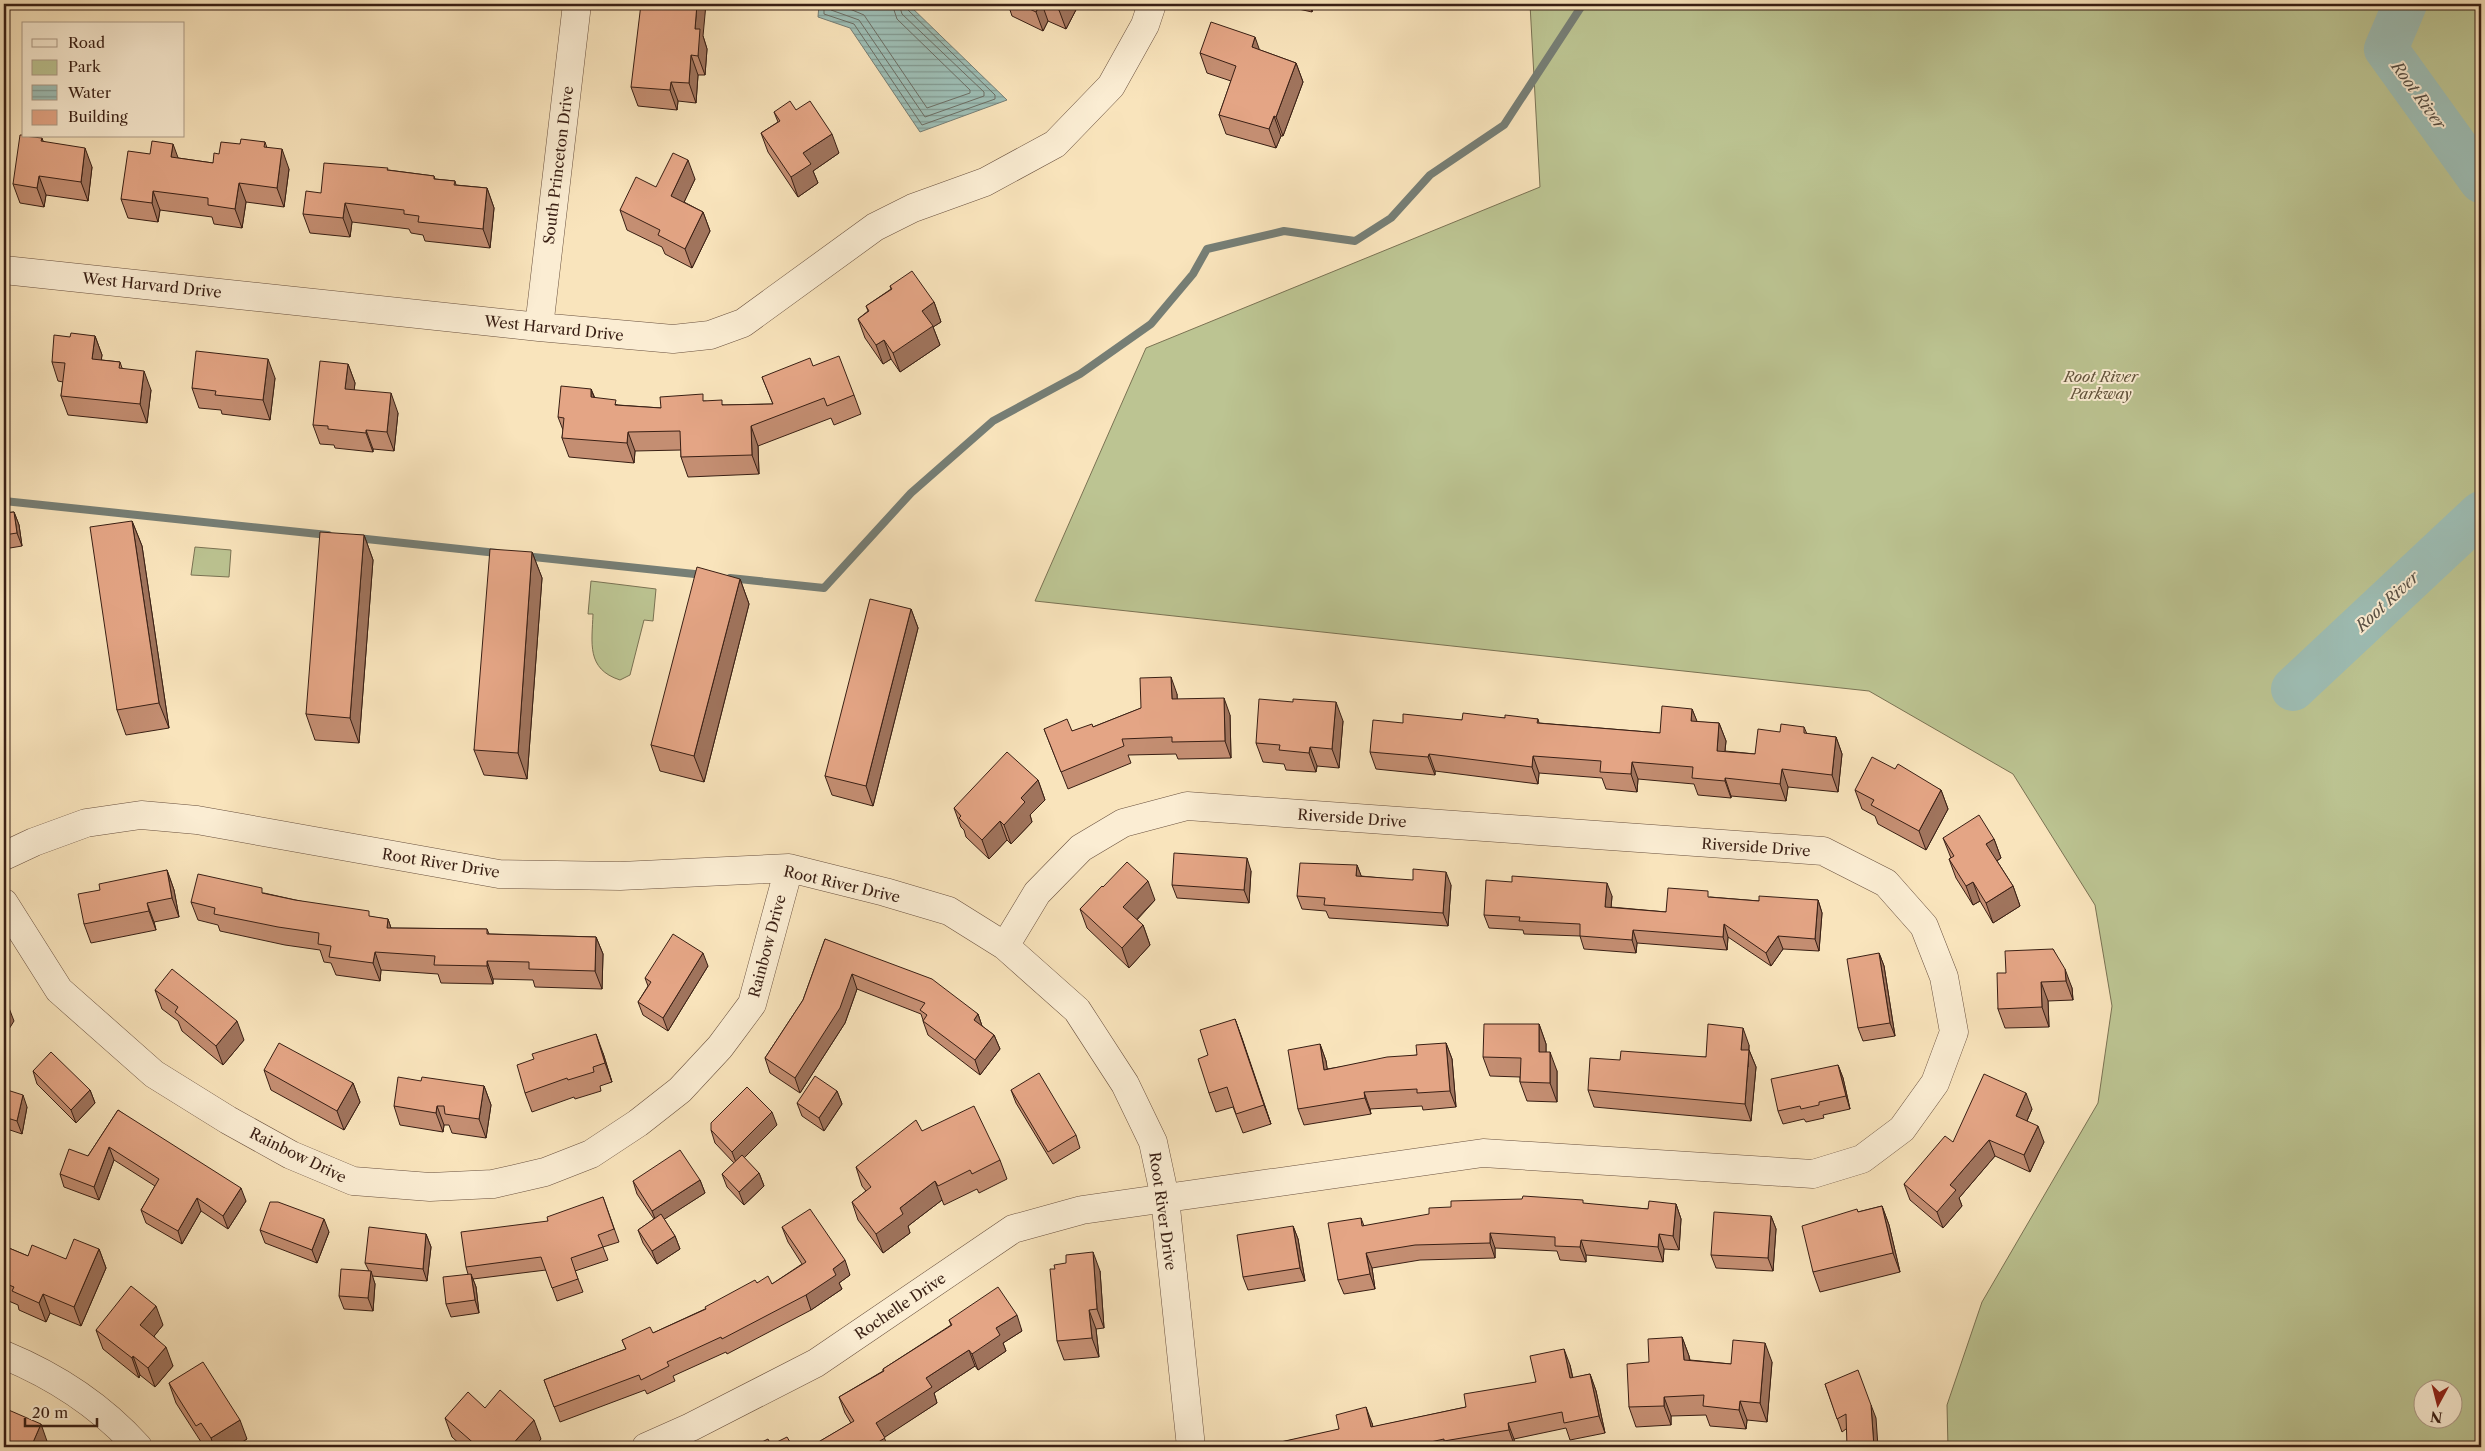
<svg xmlns="http://www.w3.org/2000/svg" width="2485" height="1451" viewBox="0 0 2485 1451" font-family="'Libre Caslon Text',serif">
<defs>
<pattern id="water-rules" width="6" height="5" patternUnits="userSpaceOnUse" patternTransform="scale(1.25)"><rect width="6" height="5" fill="#9ebeb5"/><path d="M0 2.5h6" fill="none" stroke="#829a92"/></pattern>
</defs>
<rect width="100%" height="100%" fill="#f9e4bc"/>
<filter id="stains"><feTurbulence type="fractalNoise" baseFrequency=".004" numOctaves="4"/><feColorMatrix values="0 0 0 0 .2 0 0 0 0 .09 0 0 0 0 .02 0 0 0 .5 -.17"/></filter>
<radialGradient id="worn" r=".72"><stop offset=".6" stop-color="#630" stop-opacity="0"/><stop offset="1" stop-color="#630" stop-opacity=".3"/></radialGradient>
<path fill="#bcc492" stroke="#7a7253" fill-rule="evenodd" d="M 1530,4 L 2481,4 L 2481,1447 L 1948,1447 L 1947,1405 L 1982,1302 L 2098,1103 L 2112,1006 L 2095,905 L 2013,774 L 1869,691 L 1035,601 L 1146,348 L 1540,187 ZM 2422,1388 L 2452,1388 L 2452,1418 L 2422,1418 Z
M 195,547 L 231,550 L 229,577 L 191,575 Z
M 591,581 L 656,589 L 653,621 L 644,620 L 630,675 L 620,680 C 586,669 592,643 593,614 L 588,614 Z"/>
<path fill="url(#water-rules)" stroke="#767e75" d="M 819,4 L 908,4 L 1007,100 L 920,132 L 850,28 L 818,17 Z"/>
<g fill="none" stroke-linecap="round" stroke-linejoin="round">
<path stroke="#6c6e64" stroke-width="1" d="M 824,4 L 824,14 L 854,24 L 922,125 L 995,99 L 995,95 L 907,9 L 905,4
M 830,4 L 831,10 L 859,20 L 925,117 L 984,96 L 984,92 L 902,14 L 899,4
M 838,4 L 864,15 L 927,108 L 970,93 L 970,90 L 897,19 L 892,4"/>
<path stroke="#767e75" stroke-width="8" d="M 4,501 L 328,535
M 357,538 L 497,553
M 524,556 L 704,575
M 730,578 L 824,588 L 911,493 L 993,421 L 1080,374 L 1151,324 L 1193,274 L 1207,249 L 1284,231 L 1355,241 L 1391,218 L 1430,175 L 1504,125 L 1583,4"/>
<path stroke="#9ebeb5" stroke-width="44" d="M 2405,4 L 2386,49 L 2481,181
M 2293,689 L 2481,513"/>
<g stroke="#69503e" stroke-width="29">
<path id="street" d="M 4,270 L 539,327 L 673,339 L 710,335 L 743,323 L 875,227 L 913,208 L 985,182 L 1055,144 L 1111,86 L 1145,25 L 1152,4
M 539,327 L 577,4
M 4,856 L 34,842 L 86,823 L 141,815 L 197,820 L 499,874 L 620,876 L 789,868 L 885,892 L 949,911 L 1005,946 L 1077,1010 L 1125,1084 L 1153,1142 L 1165,1198 L 1191,1447
M 4,903 L 59,990 L 154,1074 L 228,1120 L 291,1155 L 353,1181 L 430,1187 L 493,1184 L 545,1172 L 591,1154 L 638,1123 L 680,1090 L 720,1047 L 752,1004 L 789,868
M 4,1355 C 55,1376 101,1406 138,1447
M 646,1447 L 691,1427 L 816,1363 L 1013,1229 L 1082,1210 L 1483,1153 L 1813,1174 L 1862,1159 L 1902,1129 L 1935,1083 L 1954,1032 L 1944,977 L 1924,926 L 1886,883 L 1823,851 L 1187,806 L 1123,823 L 1081,848 L 1037,893 L 1005,946"/>
</g>
<use href="#street" stroke="#fbedd3" stroke-width="28"/>
</g>
<path fill="#c48e72" stroke="#391f14" d="M 1008,4 L 1079,4 L 1066,29 L 1048,21 L 1043,31 L 1012,16 Z
M 1276,4 L 1314,4 L 1312,12 Z
M 703,36 L 707,49 L 705,75 L 698,75 L 696,103 L 678,101 L 677,110 L 638,106 L 631,87 Z
M 1260,50 L 1296,63 L 1303,82 L 1283,136 L 1281,136 L 1276,148 L 1226,134 L 1219,115 L 1231,81 L 1207,73 L 1200,53 Z
M 796,110 L 839,153 L 813,171 L 818,183 L 798,197 L 768,152 L 761,133 L 778,122 L 774,112 Z
M 42,138 L 43,141 L 92,167 L 88,201 L 46,195 L 44,207 L 20,203 L 13,184 Z
M 265,142 L 267,148 L 289,169 L 284,207 L 246,202 L 242,228 L 214,224 L 212,217 L 160,210 L 158,222 L 128,218 L 121,199 L 178,158 L 213,163 L 219,154 L 240,144 Z
M 388,170 L 434,176 L 435,179 L 455,181 L 456,185 L 487,188 L 494,208 L 490,248 L 425,241 L 423,235 L 411,233 L 409,229 L 352,222 L 350,237 L 310,233 L 303,214 L 321,193 Z
M 695,179 L 684,202 L 703,212 L 710,231 L 692,268 L 665,254 L 662,247 L 627,230 L 620,210 L 656,187 Z
M 890,286 L 934,302 L 941,322 L 933,327 L 940,345 L 900,372 L 891,359 L 883,364 L 865,338 L 858,319 L 868,311 L 866,306 L 891,289 Z
M 95,336 L 102,355 L 101,360 L 120,362 L 122,368 L 151,390 L 147,423 L 68,415 L 61,396 L 63,382 L 58,381 L 52,362 L 70,337 Z
M 348,364 L 355,383 L 354,390 L 398,413 L 394,451 L 373,449 L 373,452 L 335,448 L 334,445 L 320,444 L 313,425 Z
M 813,366 L 854,395 L 861,414 L 834,425 L 831,418 L 758,446 L 759,474 L 688,477 L 681,457 L 681,450 L 635,451 L 634,463 L 569,457 L 562,438 L 563,430 L 558,417 L 591,389 L 595,398 L 618,405 L 661,408 L 705,401 L 724,405 L 773,404 L 762,377 Z
M 275,378 L 270,420 L 222,414 L 221,410 L 199,408 L 192,388 Z
M 14,512 L 19,525 L 22,546 L 4,549 L 4,513 Z
M 132,521 L 142,546 L 169,728 L 126,735 L 117,710 Z
M 364,535 L 373,560 L 359,743 L 315,740 L 306,714 Z
M 532,552 L 542,578 L 527,779 L 484,775 L 474,750 Z
M 740,579 L 749,604 L 704,782 L 660,771 L 651,745 Z
M 911,609 L 918,628 L 873,806 L 832,795 L 825,776 Z
M 1177,694 L 1177,699 L 1230,715 L 1231,758 L 1178,759 L 1176,754 L 1128,755 L 1131,763 L 1068,789 L 1044,729 L 1072,731 L 1093,727 Z
M 1692,709 L 1697,722 L 1719,723 L 1726,741 L 1725,751 L 1755,754 L 1780,732 L 1804,727 L 1807,734 L 1836,737 L 1842,754 L 1838,792 L 1788,787 L 1786,801 L 1731,796 L 1731,798 L 1698,795 L 1694,784 L 1638,779 L 1637,792 L 1606,789 L 1602,778 L 1539,773 L 1538,784 L 1435,771 L 1435,775 L 1376,769 L 1370,752 L 1403,723 L 1462,720 L 1505,718 L 1538,719 L 1539,723 L 1660,733 Z
M 1343,721 L 1339,768 L 1317,766 L 1316,772 L 1286,770 L 1284,764 L 1263,762 L 1256,743 Z
M 1895,769 L 1941,790 L 1948,809 L 1926,850 L 1878,824 L 1875,816 L 1862,809 L 1855,790 Z
M 1038,780 L 1045,800 L 1030,815 L 1032,822 L 1011,844 L 1007,840 L 989,859 L 966,837 L 964,830 L 961,827 L 954,808 Z
M 1943,838 L 1994,839 L 2001,858 L 1997,861 L 2013,886 L 2020,906 L 1993,923 L 1980,901 L 1973,905 L 1956,878 L 1949,859 L 1951,858 Z
M 1357,865 L 1361,876 L 1451,885 L 1448,926 L 1329,918 L 1326,911 L 1302,909 L 1297,896 Z
M 167,870 L 174,890 L 179,917 L 154,922 L 156,930 L 91,943 L 84,924 L 100,890 Z
M 1251,871 L 1249,903 L 1177,898 L 1172,885 Z
M 1512,882 L 1612,896 L 1611,907 L 1666,912 L 1710,897 L 1759,901 L 1818,900 L 1822,913 L 1819,951 L 1783,949 L 1771,966 L 1728,937 L 1727,950 L 1637,943 L 1636,953 L 1584,949 L 1580,936 L 1524,934 L 1523,930 L 1489,928 L 1484,915 Z
M 1103,887 L 1155,900 L 1137,920 L 1143,925 L 1150,945 L 1129,968 L 1087,928 L 1080,909 Z
M 264,893 L 372,917 L 388,919 L 391,928 L 487,929 L 489,934 L 596,937 L 603,954 L 602,989 L 535,987 L 533,980 L 493,979 L 493,984 L 441,983 L 438,974 L 381,970 L 380,981 L 336,975 L 331,963 L 324,962 L 320,950 L 285,945 L 220,931 L 218,925 L 198,920 L 191,902 Z
M 825,939 L 978,1014 L 982,1026 L 994,1035 L 1000,1049 L 980,1075 L 928,1035 L 923,1021 L 923,1020 L 921,1014 L 857,989 L 845,1023 L 800,1093 L 770,1073 L 765,1058 L 803,1000 Z
M 2053,949 L 2072,988 L 2073,1000 L 2048,1001 L 2049,1027 L 2005,1028 L 1998,1009 L 2006,973 Z
M 1879,953 L 1884,966 L 1895,1036 L 1863,1041 L 1858,1028 Z
M 708,966 L 668,1031 L 643,1015 L 638,1002 L 648,986 L 645,978 Z
M 155,990 L 244,1040 L 223,1065 L 182,1031 L 178,1021 L 162,1009 Z
M 1235,1019 L 1271,1124 L 1243,1133 L 1233,1107 L 1216,1112 L 1209,1093 L 1208,1055 Z
M 1539,1024 L 1546,1044 L 1546,1052 L 1557,1071 L 1557,1102 L 1527,1101 L 1520,1082 L 1520,1077 L 1490,1076 L 1483,1057 Z
M 1446,1043 L 1452,1059 L 1456,1107 L 1423,1110 L 1422,1106 L 1370,1109 L 1371,1114 L 1304,1125 L 1298,1109 L 1320,1044 L 1326,1061 L 1327,1069 L 1417,1055 Z
M 1749,1045 L 1749,1050 L 1756,1067 L 1751,1121 L 1594,1107 L 1588,1090 L 1620,1060 L 1706,1057 Z
M 603,1053 L 612,1082 L 600,1086 L 601,1091 L 575,1099 L 574,1097 L 532,1112 L 525,1093 Z
M 1838,1065 L 1843,1078 L 1850,1109 L 1823,1115 L 1824,1118 L 1806,1122 L 1804,1119 L 1783,1124 L 1778,1111 Z
M 264,1070 L 353,1083 L 360,1102 L 344,1130 L 271,1090 Z
M 33,1071 L 90,1090 L 95,1103 L 76,1123 L 37,1084 Z
M 421,1081 L 484,1086 L 491,1105 L 486,1138 L 452,1133 L 449,1125 L 444,1125 L 443,1132 L 400,1125 L 394,1106 Z
M 4,1089 L 27,1107 L 22,1134 L 4,1128 Z
M 1011,1090 L 1076,1135 L 1080,1148 L 1053,1164 L 1016,1103 Z
M 837,1091 L 842,1104 L 824,1131 L 802,1116 L 797,1103 Z
M 2032,1109 L 2027,1121 L 2044,1142 L 2030,1172 L 1995,1156 L 1959,1198 L 1962,1206 L 1943,1228 L 1910,1200 L 1904,1184 L 1953,1142 Z
M 118,1110 L 246,1201 L 228,1229 L 201,1211 L 182,1244 L 146,1223 L 141,1210 L 155,1186 L 114,1160 L 99,1200 L 64,1187 L 60,1174 L 88,1156 Z
M 777,1125 L 744,1158 L 759,1173 L 764,1186 L 744,1205 L 727,1187 L 722,1174 L 734,1163 L 715,1143 L 711,1130 Z
M 922,1131 L 1000,1160 L 1007,1179 L 979,1193 L 977,1189 L 944,1205 L 942,1200 L 908,1226 L 910,1233 L 883,1253 L 858,1220 L 852,1202 L 866,1191 L 862,1186 L 856,1167 Z
M 700,1180 L 705,1193 L 664,1219 L 675,1236 L 680,1249 L 657,1264 L 643,1243 L 638,1230 L 654,1219 L 637,1194 L 633,1181 Z
M 603,1197 L 619,1242 L 603,1247 L 608,1260 L 575,1271 L 583,1292 L 557,1301 L 546,1270 L 473,1279 L 476,1287 L 479,1313 L 451,1317 L 446,1304 L 468,1274 L 466,1267 L 548,1221 Z
M 1584,1204 L 1648,1209 L 1676,1204 L 1681,1219 L 1679,1250 L 1664,1249 L 1663,1262 L 1586,1255 L 1586,1262 L 1560,1260 L 1557,1251 L 1495,1248 L 1495,1258 L 1420,1260 L 1372,1268 L 1375,1289 L 1344,1294 L 1338,1280 L 1361,1218 L 1364,1226 Z
M 1882,1206 L 1889,1225 L 1900,1272 L 1820,1292 L 1813,1272 L 1858,1212 Z
M 1771,1216 L 1776,1229 L 1773,1271 L 1716,1268 L 1711,1255 Z
M 1293,1226 L 1298,1239 L 1305,1281 L 1248,1290 L 1243,1277 Z
M 782,1227 L 850,1275 L 839,1283 L 842,1289 L 811,1310 L 727,1354 L 726,1352 L 673,1376 L 675,1381 L 647,1394 L 645,1390 L 560,1422 L 544,1380 L 626,1349 L 622,1340 L 653,1333 L 705,1309 L 757,1283 L 772,1284 L 802,1264 L 788,1242 Z
M 260,1230 L 329,1232 L 317,1263 L 265,1243 Z
M 426,1234 L 431,1247 L 427,1281 L 372,1276 L 375,1284 L 373,1311 L 344,1309 L 339,1296 L 369,1271 L 365,1263 Z
M 4,1246 L 28,1256 L 66,1259 L 99,1249 L 106,1268 L 81,1326 L 50,1313 L 46,1322 L 19,1310 L 18,1305 L 4,1299 Z
M 1100,1271 L 1104,1328 L 1096,1329 L 1099,1357 L 1064,1360 L 1057,1341 Z
M 949,1320 L 1022,1331 L 1003,1343 L 1006,1351 L 978,1370 L 975,1366 L 934,1393 L 937,1403 L 884,1437 L 888,1447 L 810,1447 L 851,1423 L 845,1413 L 839,1397 L 883,1371 L 883,1369 L 951,1325 Z
M 163,1325 L 154,1336 L 173,1366 L 155,1387 L 140,1375 L 139,1378 L 103,1349 L 96,1330 Z
M 1682,1337 L 1689,1356 L 1690,1360 L 1731,1364 L 1772,1362 L 1767,1422 L 1747,1420 L 1746,1429 L 1710,1426 L 1706,1415 L 1671,1416 L 1671,1425 L 1636,1427 L 1629,1407 L 1649,1362 Z
M 1570,1365 L 1573,1378 L 1590,1374 L 1596,1391 L 1605,1433 L 1570,1440 L 1566,1428 L 1514,1439 L 1515,1447 L 1258,1447 L 1372,1423 L 1373,1427 L 1466,1407 L 1536,1382 Z
M 169,1383 L 247,1439 L 234,1447 L 211,1447 L 208,1443 L 203,1445 L 176,1403 Z
M 1825,1384 L 1876,1418 L 1846,1429 L 1842,1432 Z
M 485,1408 L 541,1439 L 534,1447 L 463,1447 L 452,1437 L 445,1418 Z"/>
<path fill="#a0745d" stroke="#391f14" d="M 697,4 L 706,4 L 703,36 L 707,49 L 705,75 L 698,56 L 695,29 Z
M 1040,4 L 1042,4 L 1048,21 L 1043,31 L 1036,12 Z
M 1062,4 L 1079,4 L 1066,29 L 1059,10 Z
M 1309,4 L 1314,4 L 1312,12 Z
M 1255,37 L 1262,57 L 1252,47 Z
M 691,55 L 698,75 L 696,103 L 689,83 Z
M 1296,63 L 1303,82 L 1283,136 L 1276,117 Z
M 671,82 L 678,101 L 677,110 L 670,90 Z
M 1274,116 L 1281,136 L 1276,148 L 1269,129 Z
M 832,134 L 839,153 L 813,171 L 818,183 L 798,197 L 791,177 L 803,153 Z
M 173,144 L 180,163 L 171,157 Z
M 85,148 L 92,167 L 88,201 L 81,182 Z
M 282,149 L 289,169 L 284,207 L 277,188 Z
M 688,160 L 695,179 L 678,215 L 671,196 Z
M 39,176 L 46,195 L 44,207 L 37,188 Z
M 239,183 L 246,202 L 242,228 L 235,209 Z
M 487,188 L 494,208 L 490,248 L 483,229 Z
M 153,191 L 160,210 L 158,222 L 152,203 Z
M 345,203 L 352,222 L 350,237 L 343,218 Z
M 703,212 L 710,231 L 692,268 L 685,249 Z
M 934,302 L 941,322 L 933,327 L 940,345 L 900,372 L 893,353 L 922,311 Z
M 95,336 L 102,355 L 99,378 L 92,359 Z
M 884,340 L 891,359 L 883,364 L 876,345 Z
M 4,345 L 7,353 L 4,378 Z
M 268,359 L 275,378 L 270,420 L 263,400 Z
M 348,364 L 355,383 L 352,408 L 345,389 Z
M 144,371 L 151,390 L 147,423 L 140,404 Z
M 591,389 L 598,408 L 591,397 Z
M 391,393 L 398,413 L 394,451 L 387,432 Z
M 751,426 L 758,446 L 759,474 L 752,455 Z
M 366,430 L 373,449 L 373,452 L 366,433 Z
M 628,432 L 635,451 L 634,463 L 627,443 Z
M 14,512 L 19,525 L 22,546 L 17,533 Z
M 132,521 L 142,546 L 169,728 L 159,703 Z
M 364,535 L 373,560 L 359,743 L 350,718 Z
M 532,552 L 542,578 L 527,779 L 518,753 Z
M 740,579 L 749,604 L 704,782 L 694,756 Z
M 911,609 L 918,628 L 873,806 L 866,786 Z
M 1171,677 L 1177,694 L 1178,716 L 1172,699 Z
M 1224,698 L 1230,715 L 1231,758 L 1225,741 Z
M 1336,702 L 1343,721 L 1339,768 L 1332,749 Z
M 1692,709 L 1699,726 L 1691,721 Z
M 1719,723 L 1726,741 L 1723,768 L 1717,751 Z
M 1836,737 L 1842,754 L 1838,792 L 1832,775 Z
M 1310,747 L 1317,766 L 1316,772 L 1309,753 Z
M 1429,754 L 1435,771 L 1435,775 L 1428,757 Z
M 1533,756 L 1539,773 L 1538,784 L 1532,767 Z
M 1632,762 L 1638,779 L 1637,792 L 1631,774 Z
M 1782,769 L 1788,787 L 1786,801 L 1780,784 Z
M 1725,778 L 1731,796 L 1731,798 L 1725,781 Z
M 1038,780 L 1045,800 L 1030,815 L 1032,822 L 1011,844 L 1004,825 L 1021,798 Z
M 1941,790 L 1948,809 L 1926,850 L 1919,831 Z
M 1000,821 L 1007,840 L 989,859 L 982,840 Z
M 1994,839 L 2001,858 L 1993,863 L 1986,844 Z
M 1247,858 L 1251,871 L 1249,903 L 1244,890 Z
M 1357,865 L 1362,878 L 1356,876 Z
M 167,870 L 174,890 L 179,917 L 172,898 Z
M 1446,872 L 1451,885 L 1448,926 L 1443,913 Z
M 1148,881 L 1155,900 L 1130,926 L 1123,907 Z
M 1973,882 L 1980,901 L 1973,905 L 1966,886 Z
M 1607,883 L 1612,896 L 1610,920 L 1605,907 Z
M 2013,886 L 2020,906 L 1993,923 L 1986,903 Z
M 1818,900 L 1822,913 L 1819,951 L 1815,939 Z
M 147,903 L 154,922 L 156,930 L 149,911 Z
M 388,919 L 394,937 L 387,928 Z
M 1724,924 L 1728,937 L 1727,950 L 1723,937 Z
M 1143,925 L 1150,945 L 1129,968 L 1122,948 Z
M 1633,930 L 1637,943 L 1636,953 L 1632,940 Z
M 1778,936 L 1783,949 L 1771,966 L 1766,953 Z
M 596,937 L 603,954 L 602,989 L 595,971 Z
M 375,952 L 381,970 L 380,981 L 373,963 Z
M 703,953 L 708,966 L 668,1031 L 663,1018 Z
M 1879,953 L 1884,966 L 1895,1036 L 1890,1023 Z
M 487,961 L 493,979 L 493,984 L 487,966 Z
M 2065,969 L 2072,988 L 2073,1000 L 2066,981 Z
M 852,974 L 857,989 L 845,1023 L 800,1093 L 795,1078 Z
M 2041,982 L 2048,1001 L 2049,1027 L 2042,1007 Z
M 9,1008 L 14,1021 L 4,1037 L 4,1016 Z
M 978,1014 L 983,1029 L 974,1020 Z
M 1235,1019 L 1242,1038 L 1271,1124 L 1264,1105 Z
M 237,1021 L 244,1040 L 223,1065 L 216,1046 Z
M 1539,1024 L 1546,1044 L 1546,1071 L 1539,1052 Z
M 1743,1028 L 1749,1045 L 1748,1067 L 1741,1050 Z
M 596,1034 L 603,1053 L 612,1082 L 605,1063 Z
M 994,1035 L 1000,1049 L 980,1075 L 975,1060 Z
M 1446,1043 L 1452,1059 L 1456,1107 L 1450,1091 Z
M 1320,1044 L 1326,1061 L 1330,1086 L 1324,1070 Z
M 1749,1050 L 1756,1067 L 1751,1121 L 1745,1104 Z
M 1550,1052 L 1557,1071 L 1557,1102 L 1550,1083 Z
M 1838,1065 L 1843,1078 L 1850,1109 L 1846,1096 Z
M 353,1083 L 360,1102 L 344,1130 L 337,1111 Z
M 484,1086 L 491,1105 L 486,1138 L 479,1119 Z
M 90,1090 L 95,1103 L 76,1123 L 71,1110 Z
M 837,1091 L 842,1104 L 824,1131 L 819,1118 Z
M 1364,1092 L 1370,1109 L 1371,1114 L 1365,1098 Z
M 2026,1093 L 2032,1109 L 2022,1132 L 2016,1116 Z
M 23,1095 L 27,1107 L 22,1134 L 17,1121 Z
M 437,1106 L 444,1125 L 443,1132 L 436,1113 Z
M 772,1112 L 777,1125 L 737,1165 L 732,1152 Z
M 2038,1126 L 2044,1142 L 2030,1172 L 2024,1155 Z
M 1989,1140 L 1995,1156 L 1959,1198 L 1962,1206 L 1943,1228 L 1937,1212 L 1950,1185 Z
M 109,1147 L 114,1160 L 99,1200 L 94,1187 Z
M 759,1173 L 764,1186 L 744,1205 L 739,1192 Z
M 700,1180 L 705,1193 L 657,1224 L 652,1211 Z
M 935,1181 L 942,1200 L 908,1226 L 910,1233 L 883,1253 L 876,1234 L 900,1208 Z
M 241,1188 L 246,1201 L 228,1229 L 223,1216 Z
M 197,1198 L 201,1211 L 182,1244 L 178,1231 Z
M 1676,1204 L 1681,1219 L 1679,1250 L 1673,1236 Z
M 1882,1206 L 1889,1225 L 1900,1272 L 1893,1253 Z
M 1771,1216 L 1776,1229 L 1773,1271 L 1768,1258 Z
M 324,1219 L 329,1232 L 317,1263 L 312,1250 Z
M 1293,1226 L 1298,1239 L 1305,1281 L 1300,1268 Z
M 1490,1233 L 1495,1248 L 1495,1258 L 1490,1243 Z
M 426,1234 L 431,1247 L 427,1281 L 423,1269 Z
M 1659,1234 L 1664,1249 L 1663,1262 L 1658,1247 Z
M 675,1236 L 680,1249 L 657,1264 L 652,1251 Z
M 1581,1240 L 1586,1255 L 1586,1262 L 1580,1247 Z
M 99,1249 L 106,1268 L 81,1326 L 74,1307 Z
M 1093,1252 L 1100,1271 L 1104,1328 L 1097,1309 Z
M 1366,1253 L 1372,1268 L 1375,1289 L 1370,1274 Z
M 845,1260 L 850,1275 L 839,1283 L 842,1289 L 811,1310 L 806,1295 L 833,1269 Z
M 371,1271 L 375,1284 L 373,1311 L 368,1298 Z
M 471,1274 L 476,1287 L 479,1313 L 475,1300 Z
M 43,1294 L 50,1313 L 46,1322 L 39,1303 Z
M 156,1306 L 163,1325 L 147,1345 L 140,1325 Z
M 1089,1310 L 1096,1329 L 1099,1357 L 1092,1338 Z
M 1017,1315 L 1022,1331 L 1003,1343 L 1006,1351 L 978,1370 L 972,1354 L 996,1328 Z
M 1682,1337 L 1689,1356 L 1691,1379 L 1684,1360 Z
M 1765,1343 L 1772,1362 L 1767,1422 L 1760,1403 Z
M 166,1347 L 173,1366 L 155,1387 L 148,1368 Z
M 1564,1349 L 1570,1365 L 1576,1395 L 1570,1378 Z
M 969,1350 L 975,1366 L 934,1393 L 937,1403 L 882,1439 L 876,1423 L 926,1378 Z
M 133,1356 L 140,1375 L 139,1378 L 132,1358 Z
M 1590,1374 L 1596,1391 L 1605,1433 L 1599,1416 Z
M 1664,1397 L 1671,1416 L 1671,1425 L 1664,1406 Z
M 1740,1401 L 1747,1420 L 1746,1429 L 1739,1410 Z
M 1871,1405 L 1876,1418 L 1878,1447 L 1874,1447 Z
M 1366,1407 L 1372,1423 L 1377,1444 L 1371,1427 Z
M 240,1420 L 247,1439 L 234,1447 L 214,1447 L 211,1438 Z
M 534,1420 L 541,1439 L 534,1447 L 510,1447 Z
M 1508,1423 L 1514,1439 L 1515,1447 L 1509,1430 Z
M 41,1424 L 48,1444 L 46,1447 L 31,1447 Z
M 503,1442 L 505,1447 L 498,1447 Z"/>
<path fill="#e4a585" stroke="#391f14" d="M 641,4 L 697,4 L 695,29 L 700,29 L 698,56 L 691,55 L 689,83 L 671,82 L 670,90 L 631,87 Z
M 1019,4 L 1040,4 L 1036,12 Z
M 1046,4 L 1062,4 L 1059,10 Z
M 1211,22 L 1255,37 L 1252,47 L 1296,63 L 1276,117 L 1274,116 L 1269,129 L 1219,115 L 1236,66 L 1200,53 Z
M 790,101 L 796,110 L 810,101 L 832,134 L 803,153 L 811,164 L 791,177 L 761,133 L 780,121 L 774,112 Z
M 20,135 L 24,135 L 24,136 L 42,138 L 41,141 L 85,148 L 81,182 L 39,176 L 37,188 L 13,184 Z
M 241,139 L 265,142 L 264,147 L 282,149 L 277,188 L 239,183 L 235,209 L 208,205 L 208,198 L 153,191 L 152,203 L 121,199 L 128,151 L 150,154 L 152,141 L 173,144 L 171,157 L 213,163 L 214,153 L 219,154 L 221,142 L 240,144 Z
M 673,153 L 688,160 L 671,196 L 703,212 L 685,249 L 658,235 L 660,230 L 620,210 L 636,177 L 656,187 Z
M 324,163 L 388,168 L 387,170 L 434,176 L 434,179 L 455,181 L 454,185 L 487,188 L 483,229 L 418,222 L 419,216 L 404,214 L 404,210 L 345,203 L 343,218 L 303,214 L 306,191 L 321,193 Z
M 912,271 L 934,302 L 922,311 L 933,326 L 893,353 L 884,340 L 876,345 L 858,319 L 869,311 L 866,306 L 892,289 L 890,286 Z
M 71,333 L 95,336 L 92,359 L 120,362 L 119,368 L 144,371 L 140,404 L 61,396 L 65,363 L 52,362 L 54,335 L 70,337 Z
M 196,351 L 268,359 L 263,400 L 215,395 L 216,391 L 192,388 Z
M 839,356 L 854,395 L 827,406 L 824,398 L 751,426 L 752,455 L 681,457 L 680,431 L 628,432 L 627,443 L 562,438 L 564,418 L 558,417 L 561,386 L 591,389 L 591,397 L 616,400 L 615,405 L 661,408 L 660,397 L 703,394 L 703,401 L 722,400 L 722,405 L 773,404 L 762,377 L 810,358 L 813,366 Z
M 320,361 L 348,364 L 345,389 L 391,393 L 387,432 L 366,430 L 366,433 L 328,429 L 328,426 L 313,425 Z
M 14,512 L 17,533 L 4,535 L 4,513 Z
M 132,521 L 159,703 L 117,710 L 90,527 Z
M 320,532 L 364,535 L 350,718 L 306,714 Z
M 490,549 L 532,552 L 518,753 L 474,750 Z
M 697,567 L 740,579 L 694,756 L 651,745 Z
M 870,599 L 911,609 L 866,786 L 825,776 Z
M 1171,677 L 1172,699 L 1224,698 L 1225,741 L 1172,742 L 1172,737 L 1122,739 L 1124,746 L 1061,772 L 1044,729 L 1067,719 L 1072,731 L 1092,724 L 1093,727 L 1141,708 L 1140,678 Z
M 1259,699 L 1293,702 L 1293,699 L 1336,702 L 1332,749 L 1310,747 L 1309,753 L 1279,750 L 1280,745 L 1256,743 Z
M 1662,706 L 1692,709 L 1691,721 L 1719,723 L 1717,751 L 1755,754 L 1758,729 L 1780,732 L 1781,724 L 1804,727 L 1804,733 L 1836,737 L 1832,775 L 1782,769 L 1780,784 L 1725,778 L 1725,781 L 1692,778 L 1693,767 L 1632,762 L 1631,774 L 1600,772 L 1601,761 L 1533,756 L 1532,767 L 1429,754 L 1428,757 L 1370,752 L 1373,720 L 1403,723 L 1403,714 L 1462,720 L 1463,713 L 1505,718 L 1505,715 L 1538,719 L 1537,723 L 1660,733 Z
M 1007,752 L 1038,780 L 1021,798 L 1025,802 L 1004,825 L 1000,821 L 982,840 L 959,818 L 961,816 L 954,808 Z
M 1872,757 L 1895,769 L 1898,764 L 1941,790 L 1919,831 L 1871,805 L 1874,800 L 1855,790 Z
M 1979,815 L 1994,839 L 1986,844 L 2013,886 L 1986,903 L 1973,882 L 1966,886 L 1949,859 L 1954,856 L 1943,838 Z
M 1174,853 L 1247,858 L 1244,890 L 1172,885 Z
M 1127,862 L 1148,881 L 1123,907 L 1143,925 L 1122,948 L 1080,909 L 1102,886 L 1103,887 Z
M 1300,863 L 1357,865 L 1356,876 L 1413,880 L 1413,869 L 1446,872 L 1443,913 L 1324,905 L 1325,898 L 1297,896 Z
M 167,870 L 172,898 L 147,903 L 149,911 L 84,924 L 78,894 L 100,890 L 99,884 Z
M 198,874 L 262,888 L 262,893 L 295,900 L 369,911 L 369,916 L 388,919 L 387,928 L 487,929 L 487,934 L 596,937 L 595,971 L 529,969 L 529,962 L 487,961 L 487,966 L 434,965 L 435,956 L 375,952 L 373,963 L 329,957 L 331,946 L 318,944 L 319,933 L 278,927 L 214,914 L 215,908 L 191,902 Z
M 1512,876 L 1607,883 L 1605,907 L 1666,912 L 1668,888 L 1708,891 L 1708,897 L 1759,901 L 1759,896 L 1818,900 L 1815,939 L 1778,936 L 1766,953 L 1724,924 L 1723,937 L 1633,930 L 1632,940 L 1580,936 L 1580,924 L 1519,921 L 1520,917 L 1484,915 L 1486,880 L 1512,882 Z
M 673,934 L 703,953 L 663,1018 L 638,1002 L 651,982 L 645,978 Z
M 825,939 L 932,979 L 978,1014 L 974,1020 L 994,1035 L 975,1060 L 923,1021 L 927,1015 L 920,1010 L 925,1003 L 852,974 L 840,1008 L 795,1078 L 765,1058 L 803,1000 Z
M 2053,949 L 2065,969 L 2066,981 L 2041,982 L 2042,1007 L 1998,1009 L 1997,973 L 2006,973 L 2005,951 Z
M 1879,953 L 1890,1023 L 1858,1028 L 1847,959 Z
M 172,969 L 237,1021 L 216,1046 L 175,1012 L 178,1007 L 155,990 Z
M 4,1003 L 9,1008 L 4,1016 Z
M 1235,1019 L 1264,1105 L 1236,1114 L 1227,1087 L 1209,1093 L 1198,1059 L 1208,1055 L 1200,1030 Z
M 1484,1024 L 1539,1024 L 1539,1052 L 1550,1052 L 1550,1083 L 1520,1082 L 1521,1058 L 1483,1057 Z
M 1708,1024 L 1743,1028 L 1741,1050 L 1749,1050 L 1745,1104 L 1588,1090 L 1590,1058 L 1620,1060 L 1621,1051 L 1706,1057 Z
M 596,1034 L 605,1063 L 593,1067 L 594,1072 L 568,1080 L 567,1078 L 525,1093 L 517,1065 L 534,1059 L 532,1054 Z
M 279,1043 L 353,1083 L 337,1111 L 264,1070 Z
M 1446,1043 L 1450,1091 L 1417,1093 L 1417,1089 L 1364,1092 L 1365,1098 L 1298,1109 L 1288,1050 L 1320,1044 L 1324,1070 L 1387,1057 L 1417,1055 L 1416,1045 Z
M 51,1052 L 90,1090 L 71,1110 L 33,1071 Z
M 1838,1065 L 1846,1096 L 1819,1102 L 1819,1105 L 1801,1109 L 1800,1106 L 1778,1111 L 1771,1079 Z
M 1039,1073 L 1076,1135 L 1048,1152 L 1011,1090 Z
M 1984,1074 L 2026,1093 L 2016,1116 L 2038,1126 L 2024,1155 L 1989,1140 L 1950,1185 L 1956,1190 L 1937,1212 L 1904,1184 L 1945,1136 L 1953,1142 Z
M 815,1076 L 837,1091 L 819,1118 L 797,1103 Z
M 398,1077 L 421,1081 L 422,1077 L 484,1086 L 479,1119 L 445,1114 L 444,1106 L 437,1106 L 436,1113 L 394,1106 Z
M 747,1087 L 772,1112 L 732,1152 L 711,1130 L 711,1123 Z
M 4,1089 L 23,1095 L 17,1121 L 4,1117 Z
M 974,1106 L 1000,1160 L 972,1174 L 970,1170 L 938,1186 L 935,1181 L 900,1208 L 903,1214 L 876,1234 L 852,1202 L 871,1187 L 856,1167 L 916,1120 L 922,1131 Z
M 118,1110 L 241,1188 L 223,1216 L 197,1198 L 178,1231 L 141,1210 L 159,1179 L 109,1147 L 94,1187 L 60,1174 L 69,1149 L 88,1156 Z
M 680,1150 L 700,1180 L 652,1211 L 633,1181 Z
M 742,1155 L 759,1173 L 739,1192 L 722,1174 Z
M 1523,1196 L 1583,1200 L 1583,1203 L 1648,1209 L 1649,1201 L 1676,1204 L 1673,1236 L 1659,1234 L 1658,1247 L 1581,1240 L 1580,1247 L 1555,1246 L 1555,1237 L 1490,1233 L 1490,1243 L 1415,1245 L 1366,1253 L 1370,1274 L 1338,1280 L 1328,1223 L 1361,1218 L 1362,1226 L 1429,1214 L 1429,1208 L 1451,1207 L 1451,1201 L 1522,1199 Z
M 603,1197 L 614,1229 L 598,1235 L 603,1247 L 571,1258 L 578,1279 L 552,1288 L 541,1257 L 466,1267 L 461,1232 L 548,1221 L 547,1217 Z
M 270,1202 L 278,1202 L 324,1219 L 312,1250 L 260,1230 Z
M 1882,1206 L 1893,1253 L 1813,1272 L 1802,1226 L 1857,1209 L 1858,1212 Z
M 810,1209 L 845,1260 L 833,1269 L 836,1275 L 806,1295 L 722,1339 L 721,1337 L 667,1362 L 669,1366 L 641,1380 L 639,1375 L 554,1407 L 544,1380 L 626,1349 L 622,1340 L 650,1327 L 653,1333 L 706,1309 L 705,1307 L 755,1280 L 757,1283 L 768,1276 L 772,1284 L 806,1262 L 782,1227 Z
M 1714,1212 L 1771,1216 L 1768,1258 L 1711,1255 Z
M 661,1214 L 675,1236 L 652,1251 L 638,1230 Z
M 1293,1226 L 1300,1268 L 1243,1277 L 1237,1235 Z
M 369,1227 L 426,1234 L 423,1269 L 365,1263 Z
M 74,1239 L 99,1249 L 74,1307 L 43,1294 L 39,1303 L 12,1291 L 14,1287 L 4,1283 L 4,1246 L 28,1256 L 32,1245 L 66,1259 Z
M 1093,1252 L 1097,1309 L 1089,1310 L 1092,1338 L 1057,1341 L 1050,1269 L 1055,1269 L 1054,1265 L 1066,1263 L 1066,1255 Z
M 341,1269 L 371,1271 L 368,1298 L 339,1296 Z
M 471,1274 L 475,1300 L 446,1304 L 443,1277 Z
M 131,1286 L 156,1306 L 140,1325 L 166,1347 L 148,1368 L 133,1356 L 132,1358 L 96,1330 Z
M 998,1287 L 1017,1315 L 996,1328 L 1000,1335 L 972,1354 L 969,1350 L 926,1378 L 932,1387 L 876,1423 L 885,1438 L 870,1447 L 810,1447 L 854,1421 L 839,1397 L 884,1371 L 883,1369 L 952,1325 L 949,1320 Z
M 1682,1337 L 1684,1360 L 1731,1364 L 1733,1340 L 1765,1343 L 1760,1403 L 1740,1401 L 1739,1410 L 1703,1406 L 1704,1395 L 1664,1397 L 1664,1406 L 1629,1407 L 1627,1364 L 1649,1362 L 1648,1339 Z
M 1564,1349 L 1570,1378 L 1590,1374 L 1599,1416 L 1564,1423 L 1562,1412 L 1508,1423 L 1509,1430 L 1444,1441 L 1444,1439 L 1408,1447 L 1258,1447 L 1339,1429 L 1336,1415 L 1366,1407 L 1371,1427 L 1466,1407 L 1464,1394 L 1536,1382 L 1530,1356 Z
M 203,1362 L 240,1420 L 211,1438 L 201,1423 L 196,1426 L 169,1383 Z
M 1858,1370 L 1871,1405 L 1874,1447 L 1847,1447 L 1846,1414 L 1837,1419 L 1825,1384 Z
M 500,1390 L 534,1420 L 510,1447 L 503,1442 L 498,1447 L 478,1447 L 445,1418 L 468,1392 L 485,1408 Z
M 4,1408 L 41,1424 L 31,1447 L 4,1447 Z
M 787,1437 L 793,1447 L 752,1447 L 768,1439 L 771,1445 Z
M 1101,1444 L 1102,1447 L 1090,1447 Z"/>
<g text-anchor="middle" dominant-baseline="central" stroke-width="4" stroke-linejoin="round" paint-order="stroke">
<g font-size="15" fill="#391f14" stroke="#fbedd3">
<text transform="translate(558 165) rotate(-83)">South Princeton Drive</text>
<text transform="translate(152 285) rotate(6)">West Harvard Drive</text>
<text transform="translate(554 328) rotate(6)">West Harvard Drive</text>
<text transform="translate(1352 818) rotate(4)">Riverside Drive</text>
<text transform="translate(1756 847) rotate(4)">Riverside Drive</text>
<text transform="translate(441 863) rotate(9)">Root River Drive</text>
<text transform="translate(842 884) rotate(13)">Root River Drive</text>
<text transform="translate(767 946) rotate(-75)">Rainbow Drive</text>
<text transform="translate(298 1155) rotate(26)">Rainbow Drive</text>
<text transform="translate(1163 1211) rotate(82)">Root River Drive</text>
<text transform="translate(900 1306) rotate(-34)">Rochelle Drive</text>
</g>
<g font-size="15" font-style="italic" fill="#60513a" stroke="#fbedd3">
<text x="2101" y="376">Root River<tspan x="2101" dy="17">Parkway</tspan></text>
</g>
<g font-size="16" font-style="italic" fill="#574f44" stroke="#fbedd3">
<text transform="translate(2419 95) rotate(54)">Root River</text>
<text transform="translate(2387 601) rotate(-43)">Root River</text>
</g>
</g>
<rect width="2485" height="1451" fill="none" stroke="#f9e4bc" stroke-width="20"/>
<rect x="5" y="5" width="2475" height="1441" fill="none" stroke="#391f14" stroke-width="2.5"/>
<rect x="10" y="10" width="2465" height="1431" fill="none" stroke="#391f14"/>
<rect x="22" y="22" width="162" height="115" fill="#fbedd3" stroke="#ad9b87"/>
<rect x="32" y="39" width="25" height="8" fill="#fbedd3" stroke="#ad9b87"/>
<text x="68" y="48" font-size="15" fill="#391f14">Road</text>
<rect x="32" y="60" width="25" height="15" fill="#bcc492" stroke="#ad9b87"/>
<text x="68" y="72" font-size="15" fill="#391f14">Park</text>
<rect x="32" y="85" width="25" height="15" fill="url(#water-rules)" stroke="#ad9b87"/>
<text x="68" y="98" font-size="15" fill="#391f14">Water</text>
<rect x="32" y="110" width="25" height="15" fill="#e4a585" stroke="#ad9b87"/>
<text x="68" y="122" font-size="15" fill="#391f14">Building</text>
<g transform="translate(2438 1404) rotate(187)"><circle r="24" fill="#fbedd3" stroke="#ad9b87"/>
<path d="M0-4L9 19L0 12L-9 19Z" fill="#8f2418"/>
<text y="-8" font-size="14" font-weight="bold" text-anchor="middle" fill="#391f14">N</text>
</g>
<path d="M25 1418v8h72v-8" fill="none" stroke="#391f14" stroke-width="2.5"/>
<text x="32" y="1418" font-size="15" fill="#391f14" stroke="#fbedd3" stroke-width="4" paint-order="stroke">20 m</text>
<rect width="100%" height="100%" filter="url(#stains)"/>
<rect width="100%" height="100%" fill="url(#worn)"/>
</svg>
